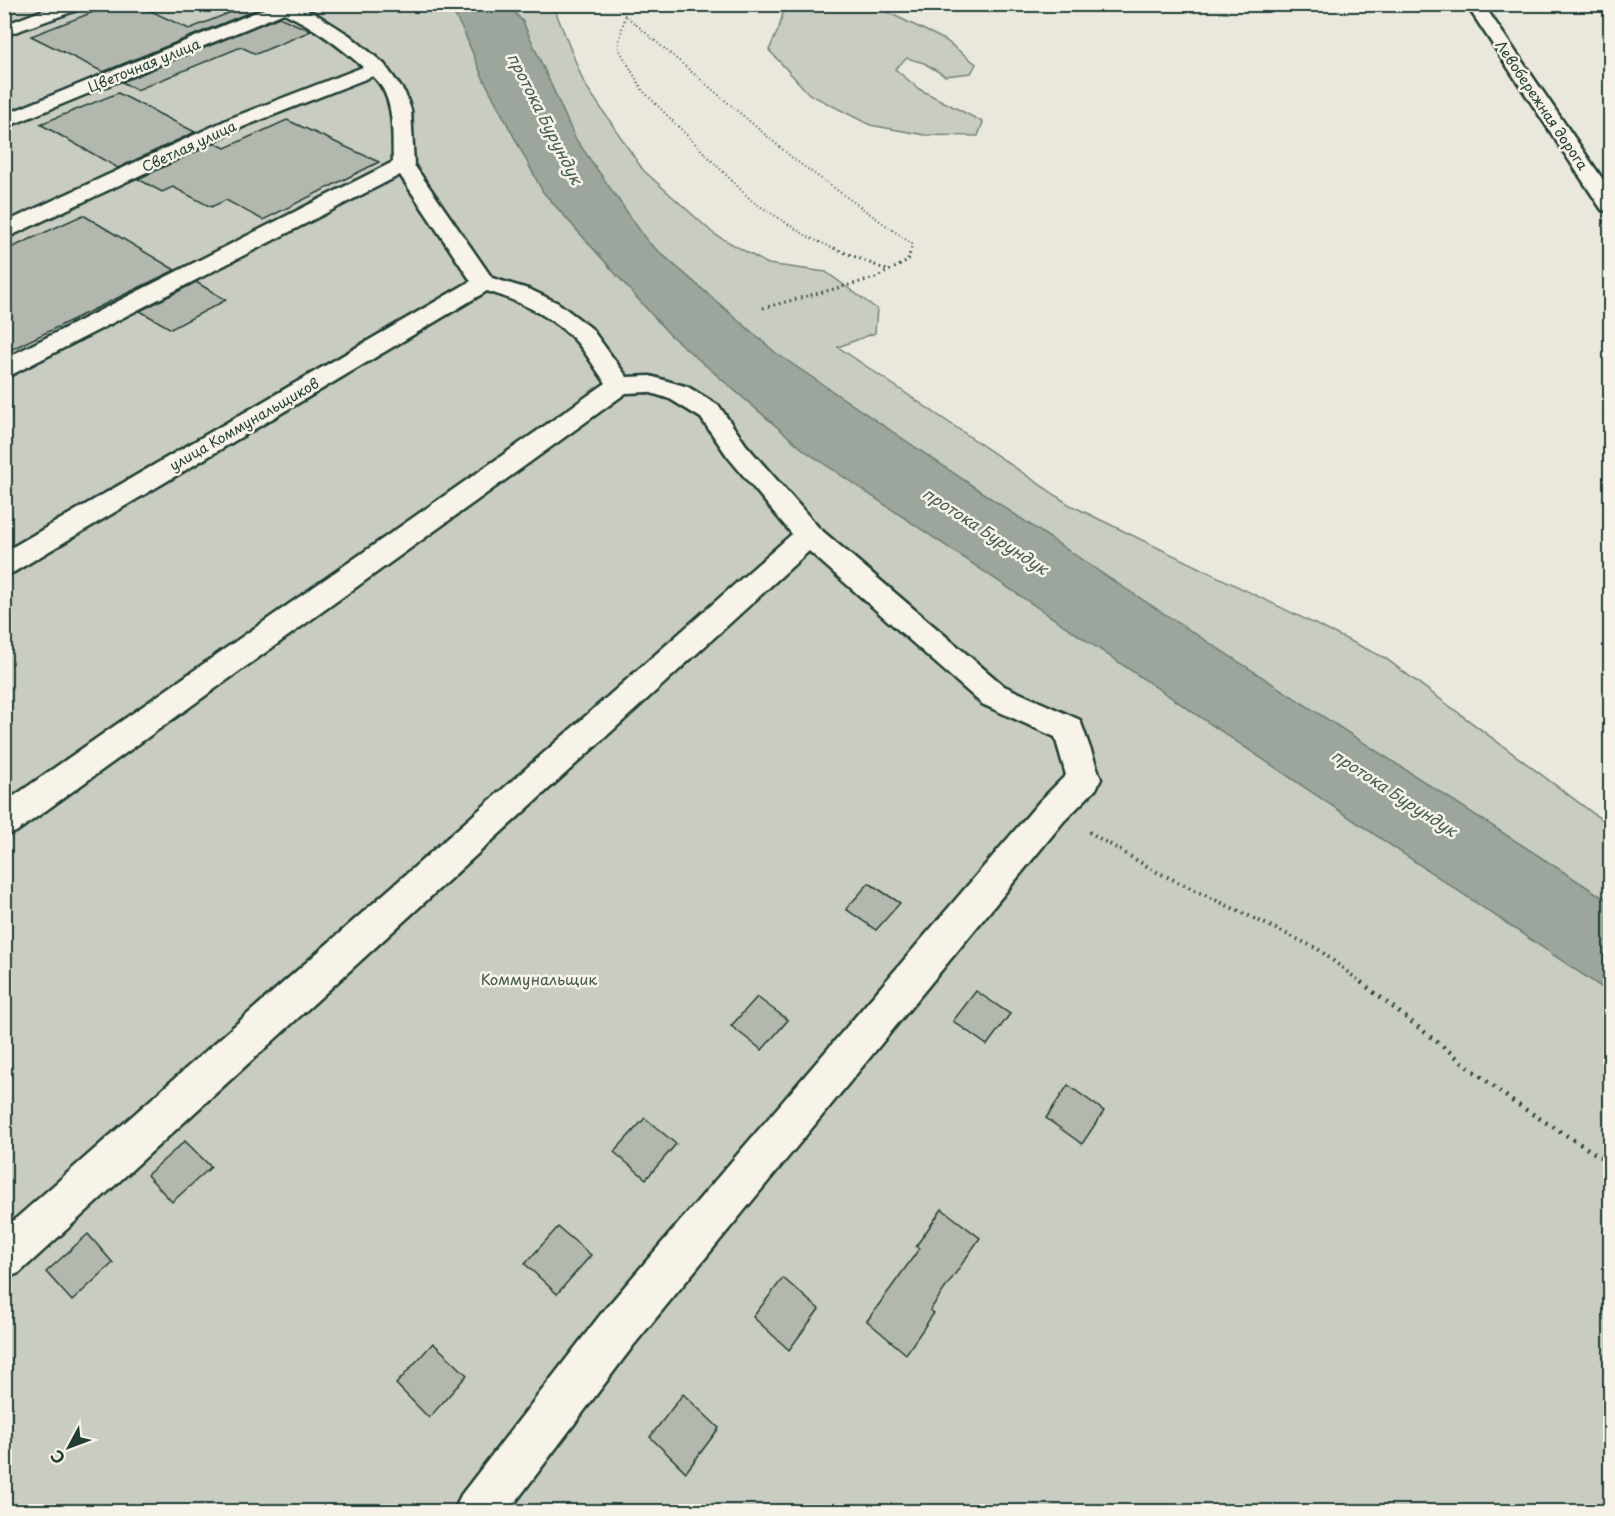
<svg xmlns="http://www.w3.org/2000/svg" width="1615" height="1516" viewBox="0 0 1615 1516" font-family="'Playpen Sans',sans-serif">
<rect width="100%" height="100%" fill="#eae8dd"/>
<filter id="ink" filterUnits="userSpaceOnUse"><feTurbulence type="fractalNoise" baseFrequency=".0167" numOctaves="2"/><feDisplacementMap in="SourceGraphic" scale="12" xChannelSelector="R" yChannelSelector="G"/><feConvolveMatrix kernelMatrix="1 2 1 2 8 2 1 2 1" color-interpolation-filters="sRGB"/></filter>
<g filter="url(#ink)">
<path fill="#c8ccc1" stroke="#74847a" stroke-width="1.5" d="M 5,5 L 553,5 L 584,83 L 643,170 L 714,234 L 768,264 L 826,272 L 877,309 L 875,333 L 838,347 L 1070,505 L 1385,658 L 1610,826 L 1610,1511 L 5,1512 Z
M 780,5 L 873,5 L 945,40 L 976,64 L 971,73 L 945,76 L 924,63 L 907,58 L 895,69 L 919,89 L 983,122 L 978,136 L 925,135 L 870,125 L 809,94 L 769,50 L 779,28 L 784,9 Z"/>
<path fill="#9ca69c" stroke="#6a7c72" stroke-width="1.5" d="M 449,5 L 508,5 L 523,22 L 575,138 L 648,242 L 776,353 L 1109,578 L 1610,902 L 1610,993 L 805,451 L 669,334 L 543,192 L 482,76 L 464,32 Z"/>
<path fill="#b2b8ae" stroke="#1f3d34" stroke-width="1.5" d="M 114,4 L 136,4 L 189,29 L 249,5 L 258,9 L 103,72 L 31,36 Z
M 279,17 L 311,31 L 256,54 L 241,47 L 137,90 L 122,82 Z
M 118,93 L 195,132 L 118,168 L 40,124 Z
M 287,120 L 379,162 L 263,220 L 226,200 L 211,207 L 173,187 L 162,192 L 138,179 L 215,143 L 225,148 Z
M 83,215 L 175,270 L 4,353 L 4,251 Z
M 196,282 L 226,300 L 171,329 L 140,311 Z
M 869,883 L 900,903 L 876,930 L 846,909 Z
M 976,991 L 1010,1014 L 987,1045 L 953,1021 Z
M 757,997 L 788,1020 L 762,1050 L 731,1026 Z
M 1068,1085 L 1104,1111 L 1082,1144 L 1046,1118 Z
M 645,1118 L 676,1144 L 646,1179 L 614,1152 Z
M 185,1141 L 211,1167 L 172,1202 L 147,1175 Z
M 942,1209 L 980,1238 L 930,1310 L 934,1313 L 906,1354 L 867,1321 L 919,1249 L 916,1246 Z
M 558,1227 L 591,1255 L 557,1294 L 525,1264 Z
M 88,1234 L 113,1263 L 72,1301 L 46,1272 Z
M 783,1278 L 819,1309 L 789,1350 L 753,1317 Z
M 433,1343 L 467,1375 L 429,1418 L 396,1384 Z
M 683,1394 L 719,1428 L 686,1472 L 650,1437 Z"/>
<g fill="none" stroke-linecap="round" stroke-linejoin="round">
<g stroke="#1f3d34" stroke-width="5">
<path id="minor" d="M 59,4 L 85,4 L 83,8 L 4,36 L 4,25 Z
M 270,4 L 294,4 L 316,14 L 349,35 L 384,64 L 405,93 L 411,110 L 414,165 L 492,278 L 531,290 L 558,303 L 591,328 L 627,377 L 650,376 L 688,387 L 719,406 L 746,445 L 819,528 L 1004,686 L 1080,720 L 1101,779 L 1096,789 L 1064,821 L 633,1346 L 508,1512 L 454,1512 L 461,1495 L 601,1314 L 1040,801 L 1066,775 L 1055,737 L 982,704 L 809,551 L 19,1273 L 4,1279 L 4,1229 L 792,534 L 728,457 L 701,418 L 670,399 L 648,392 L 626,393 L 16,832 L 4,836 L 4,803 L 606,383 C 595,369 585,350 573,338 C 548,314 519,301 487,291 L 14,572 L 4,575 L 4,552 L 471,281 L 400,175 L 13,374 L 4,376 L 4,359 L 393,162 C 392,133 396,98 373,76 L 245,126 L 4,239 L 4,223 L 231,118 L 363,67 C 338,45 314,27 284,13 L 4,128 L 4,115 L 271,6 Z
M 1466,4 L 1483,4 L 1610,190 L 1610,211 L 1602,210 Z"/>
</g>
<path stroke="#1f3d34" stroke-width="2" stroke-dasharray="1 3" stroke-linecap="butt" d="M 612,4 L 795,160 L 912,244 L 911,250
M 625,16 L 618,47 L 643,91 L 752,201 L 810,238 L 838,250"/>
<path stroke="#1f3d34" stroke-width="3" stroke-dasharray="1.5 4" stroke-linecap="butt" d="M 834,248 L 889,271
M 763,308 L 875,278 L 908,261 L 911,248"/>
<path stroke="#1f3d34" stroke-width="4" stroke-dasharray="1.5 4.5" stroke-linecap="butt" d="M 1089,832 L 1155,871 L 1318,949 L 1363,984"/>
<path stroke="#1f3d34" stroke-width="4.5" stroke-dasharray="2 6" stroke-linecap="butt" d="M 1361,982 L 1512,1101 L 1610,1163"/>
<use href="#minor" fill="#f7f3e8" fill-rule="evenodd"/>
</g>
</g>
<g text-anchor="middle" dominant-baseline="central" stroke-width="5" stroke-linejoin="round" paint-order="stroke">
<g font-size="14" fill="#1f3d34" stroke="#f7f3e8">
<text transform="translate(144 65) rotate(-22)">Цветочная улица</text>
<text transform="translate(1542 105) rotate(56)">Левобережная дорога</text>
<text transform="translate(189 146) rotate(-25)">Светлая улица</text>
<text transform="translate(244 424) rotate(-30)">улица Коммунальщиков</text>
</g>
<g font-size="15" fill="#415a50" stroke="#f7f3e8">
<text x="539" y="978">Коммунальщик</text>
</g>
<g font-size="16" font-style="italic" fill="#445c53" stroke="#f7f3e8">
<text transform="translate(546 118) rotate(63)">протока Бурундук</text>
<text transform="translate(986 530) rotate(33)">протока Бурундук</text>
<text transform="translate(1395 792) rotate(33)">протока Бурундук</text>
</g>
</g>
<rect width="1615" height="1516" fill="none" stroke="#f7f3e8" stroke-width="24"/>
<rect x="12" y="12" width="1591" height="1492" fill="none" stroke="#1f3d34" stroke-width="2" filter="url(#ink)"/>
<g transform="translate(69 1447) rotate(229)" stroke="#f7f3e8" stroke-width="4.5" paint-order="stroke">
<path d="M0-4.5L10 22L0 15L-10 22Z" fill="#1f3d34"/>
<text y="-9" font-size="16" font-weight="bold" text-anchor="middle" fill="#1f3d34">С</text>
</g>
</svg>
